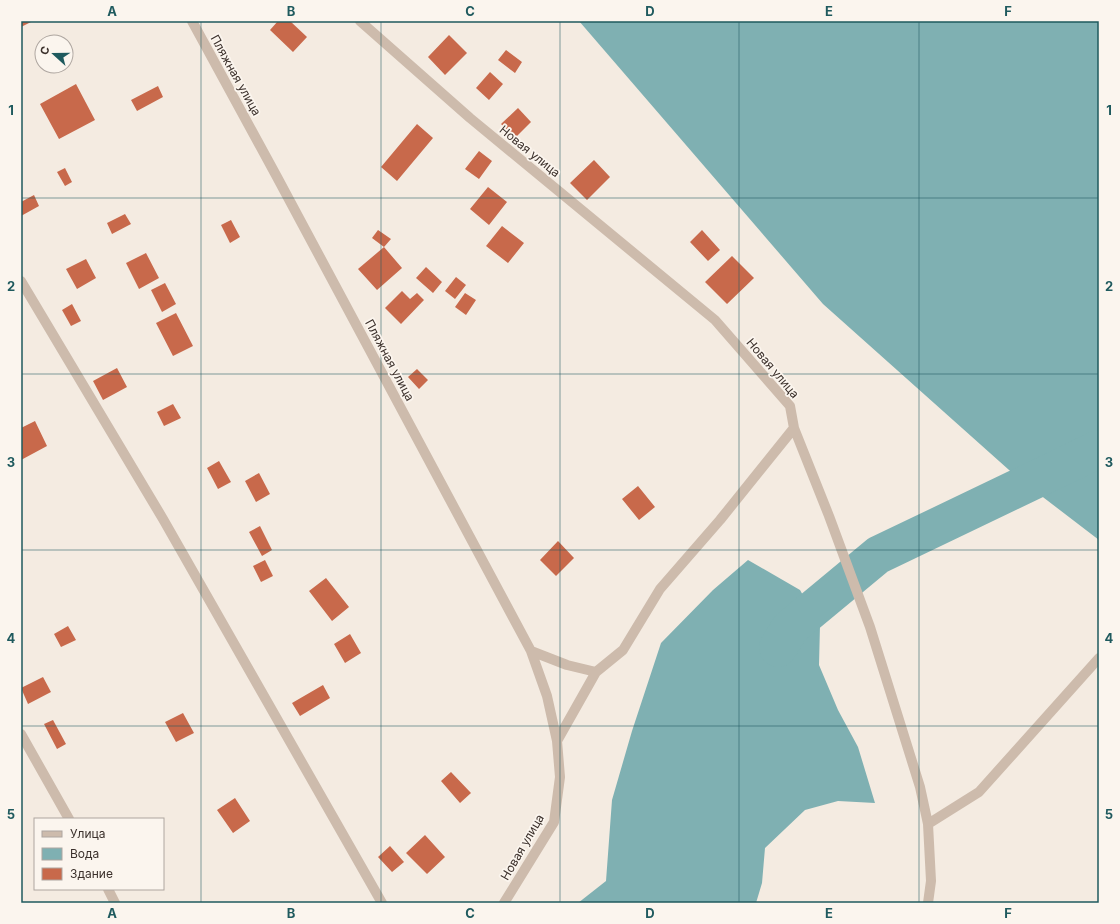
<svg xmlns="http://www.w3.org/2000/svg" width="1120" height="924" viewBox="0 0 1120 924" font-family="Inter,sans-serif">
<rect width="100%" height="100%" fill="#f4ebe1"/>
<path fill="#7fb0b2" d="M 579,21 L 1099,21 L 1099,540 L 1018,478 L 823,304 Z
M 748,560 L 800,590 L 820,625 L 819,665 L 838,710 L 858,747 L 875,803 L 838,801 L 805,810 L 765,848 L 762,883 L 756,903 L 578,903 L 606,881 L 612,800 L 632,731 L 661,643 L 713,590 Z"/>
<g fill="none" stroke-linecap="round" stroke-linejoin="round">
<path stroke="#7fb0b2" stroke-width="38" d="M 778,648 L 790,628 L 878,555 L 1099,449"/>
</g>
<path fill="#c8694b" d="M 21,21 L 33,21 L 21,27 Z
M 278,21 L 290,21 L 307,37 L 293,52 L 270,30 Z
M 449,35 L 467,53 L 445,75 L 428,57 Z
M 506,50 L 522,62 L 515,73 L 498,60 Z
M 490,72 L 503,84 L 489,100 L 476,88 Z
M 76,84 L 95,120 L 59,139 L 40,104 Z
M 158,86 L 163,97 L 137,111 L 131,100 Z
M 518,108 L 531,122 L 515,138 L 501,124 Z
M 417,124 L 433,138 L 397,181 L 381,167 Z
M 479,151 L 492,161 L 479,179 L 465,169 Z
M 594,160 L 610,177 L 587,200 L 570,183 Z
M 65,168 L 72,182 L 65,186 L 57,172 Z
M 488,187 L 507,202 L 489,225 L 470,209 Z
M 34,195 L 39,206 L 21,216 L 21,202 Z
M 125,214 L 131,224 L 112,234 L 107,223 Z
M 231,220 L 240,237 L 230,243 L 221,225 Z
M 502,226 L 524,243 L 508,263 L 486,246 Z
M 378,230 L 391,239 L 384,247 L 372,238 Z
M 702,230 L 720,250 L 708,261 L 690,242 Z
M 384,247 L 402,268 L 377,290 L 358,269 Z
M 146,253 L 159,278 L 139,289 L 126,263 Z
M 732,256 L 754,278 L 727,304 L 705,282 Z
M 86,259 L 96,278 L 77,289 L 66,269 Z
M 426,267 L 442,282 L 433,293 L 416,278 Z
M 456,277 L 466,285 L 455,299 L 445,291 Z
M 165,283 L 176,304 L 162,312 L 151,290 Z
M 402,291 L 410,299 L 417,293 L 424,300 L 401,324 L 385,308 Z
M 465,293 L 476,300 L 466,315 L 455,307 Z
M 72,304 L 81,321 L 71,326 L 62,310 Z
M 176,313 L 193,346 L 173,356 L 156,323 Z
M 117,368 L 127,387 L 103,400 L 93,381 Z
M 417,369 L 428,380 L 419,389 L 408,377 Z
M 173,404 L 181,418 L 164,426 L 157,412 Z
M 35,421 L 47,446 L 21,460 L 21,428 Z
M 219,461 L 231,482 L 218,489 L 207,468 Z
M 259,473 L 270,494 L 256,502 L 245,481 Z
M 638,486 L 655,507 L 639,520 L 622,499 Z
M 260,526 L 272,550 L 262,556 L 249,532 Z
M 558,541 L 574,558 L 556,576 L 540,560 Z
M 265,560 L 273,576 L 261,582 L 253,566 Z
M 326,578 L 349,607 L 332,621 L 309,591 Z
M 68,626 L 76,640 L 61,647 L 54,634 Z
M 350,634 L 361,653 L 345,663 L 334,644 Z
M 43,677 L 51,692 L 28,704 L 21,688 Z
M 323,685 L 330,698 L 300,716 L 292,703 Z
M 183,713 L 194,733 L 176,742 L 165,722 Z
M 53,720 L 66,744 L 57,749 L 44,724 Z
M 451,772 L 471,793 L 460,803 L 441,781 Z
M 235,798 L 250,821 L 233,833 L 217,810 Z
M 425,835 L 445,857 L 427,874 L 406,853 Z
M 390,846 L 404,862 L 392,872 L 378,857 Z"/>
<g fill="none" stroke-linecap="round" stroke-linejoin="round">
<path stroke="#cdbbac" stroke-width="10" d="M 192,21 L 277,177 L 531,651 L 567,665 L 596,672
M 360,21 L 470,118 L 715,320 L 790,406 L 794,428 L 829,516 L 870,627 L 920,787 L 928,824 L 931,881 L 928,903
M 21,281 L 163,519 L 382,903
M 531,651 L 547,696 L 557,741
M 21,734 L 69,819
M 928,824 L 979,792 L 1099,658
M 108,889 L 115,903
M 504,903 L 554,822 L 560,777 L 557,741 L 596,672 L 623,650 L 660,589 L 720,520 L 794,428"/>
</g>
<path fill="none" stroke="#1f5a5e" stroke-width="1" stroke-opacity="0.55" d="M 201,21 L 201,903M 381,21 L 381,903M 560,21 L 560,903M 739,21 L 739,903M 919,21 L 919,903M 21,198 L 1099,198M 21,374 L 1099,374M 21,550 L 1099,550M 21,726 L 1099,726"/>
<g text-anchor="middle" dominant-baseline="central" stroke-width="3.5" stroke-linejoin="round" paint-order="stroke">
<g font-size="12" fill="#3b302b" stroke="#fbf5ee">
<text transform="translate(236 75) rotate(61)">Пляжная улица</text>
<text transform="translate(530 151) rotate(39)">Новая улица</text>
<text transform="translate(390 360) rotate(62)">Пляжная улица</text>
<text transform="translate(773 368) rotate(50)">Новая улица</text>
<text transform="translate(522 847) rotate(-60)">Новая улица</text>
</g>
</g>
<rect width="1120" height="924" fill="none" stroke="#fbf5ee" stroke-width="44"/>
<rect x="34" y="818" width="130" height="72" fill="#fbf5ee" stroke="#aea6a0"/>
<rect x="42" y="831" width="20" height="6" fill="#cdbbac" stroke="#aea6a0"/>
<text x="70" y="838" font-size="12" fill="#3b302b">Улица</text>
<rect x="42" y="848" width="20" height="12" fill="#7fb0b2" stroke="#aea6a0"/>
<text x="70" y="858" font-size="12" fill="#3b302b">Вода</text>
<rect x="42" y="868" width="20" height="12" fill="#c8694b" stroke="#aea6a0"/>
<text x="70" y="878" font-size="12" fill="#3b302b">Здание</text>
<g transform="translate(54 54) rotate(291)"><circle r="19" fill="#fbf5ee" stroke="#aea6a0"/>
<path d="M0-3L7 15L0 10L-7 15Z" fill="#1f5a5e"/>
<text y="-6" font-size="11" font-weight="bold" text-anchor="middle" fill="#3b302b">С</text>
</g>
<rect x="22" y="22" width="1076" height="880" fill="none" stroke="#1f5a5e" stroke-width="1.5"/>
<g font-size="13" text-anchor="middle" font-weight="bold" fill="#1f5a5e">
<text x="112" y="16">A</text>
<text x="291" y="16">B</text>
<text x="470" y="16">C</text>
<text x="650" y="16">D</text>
<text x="829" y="16">E</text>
<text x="1008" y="16">F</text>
<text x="11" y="115">1</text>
<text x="1109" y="115">1</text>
<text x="11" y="291">2</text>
<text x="1109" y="291">2</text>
<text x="11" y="467">3</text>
<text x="1109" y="467">3</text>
<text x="11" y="643">4</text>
<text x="1109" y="643">4</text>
<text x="11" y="819">5</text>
<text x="1109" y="819">5</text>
<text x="112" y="918">A</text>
<text x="291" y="918">B</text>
<text x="470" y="918">C</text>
<text x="650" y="918">D</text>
<text x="829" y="918">E</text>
<text x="1008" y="918">F</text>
</g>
</svg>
